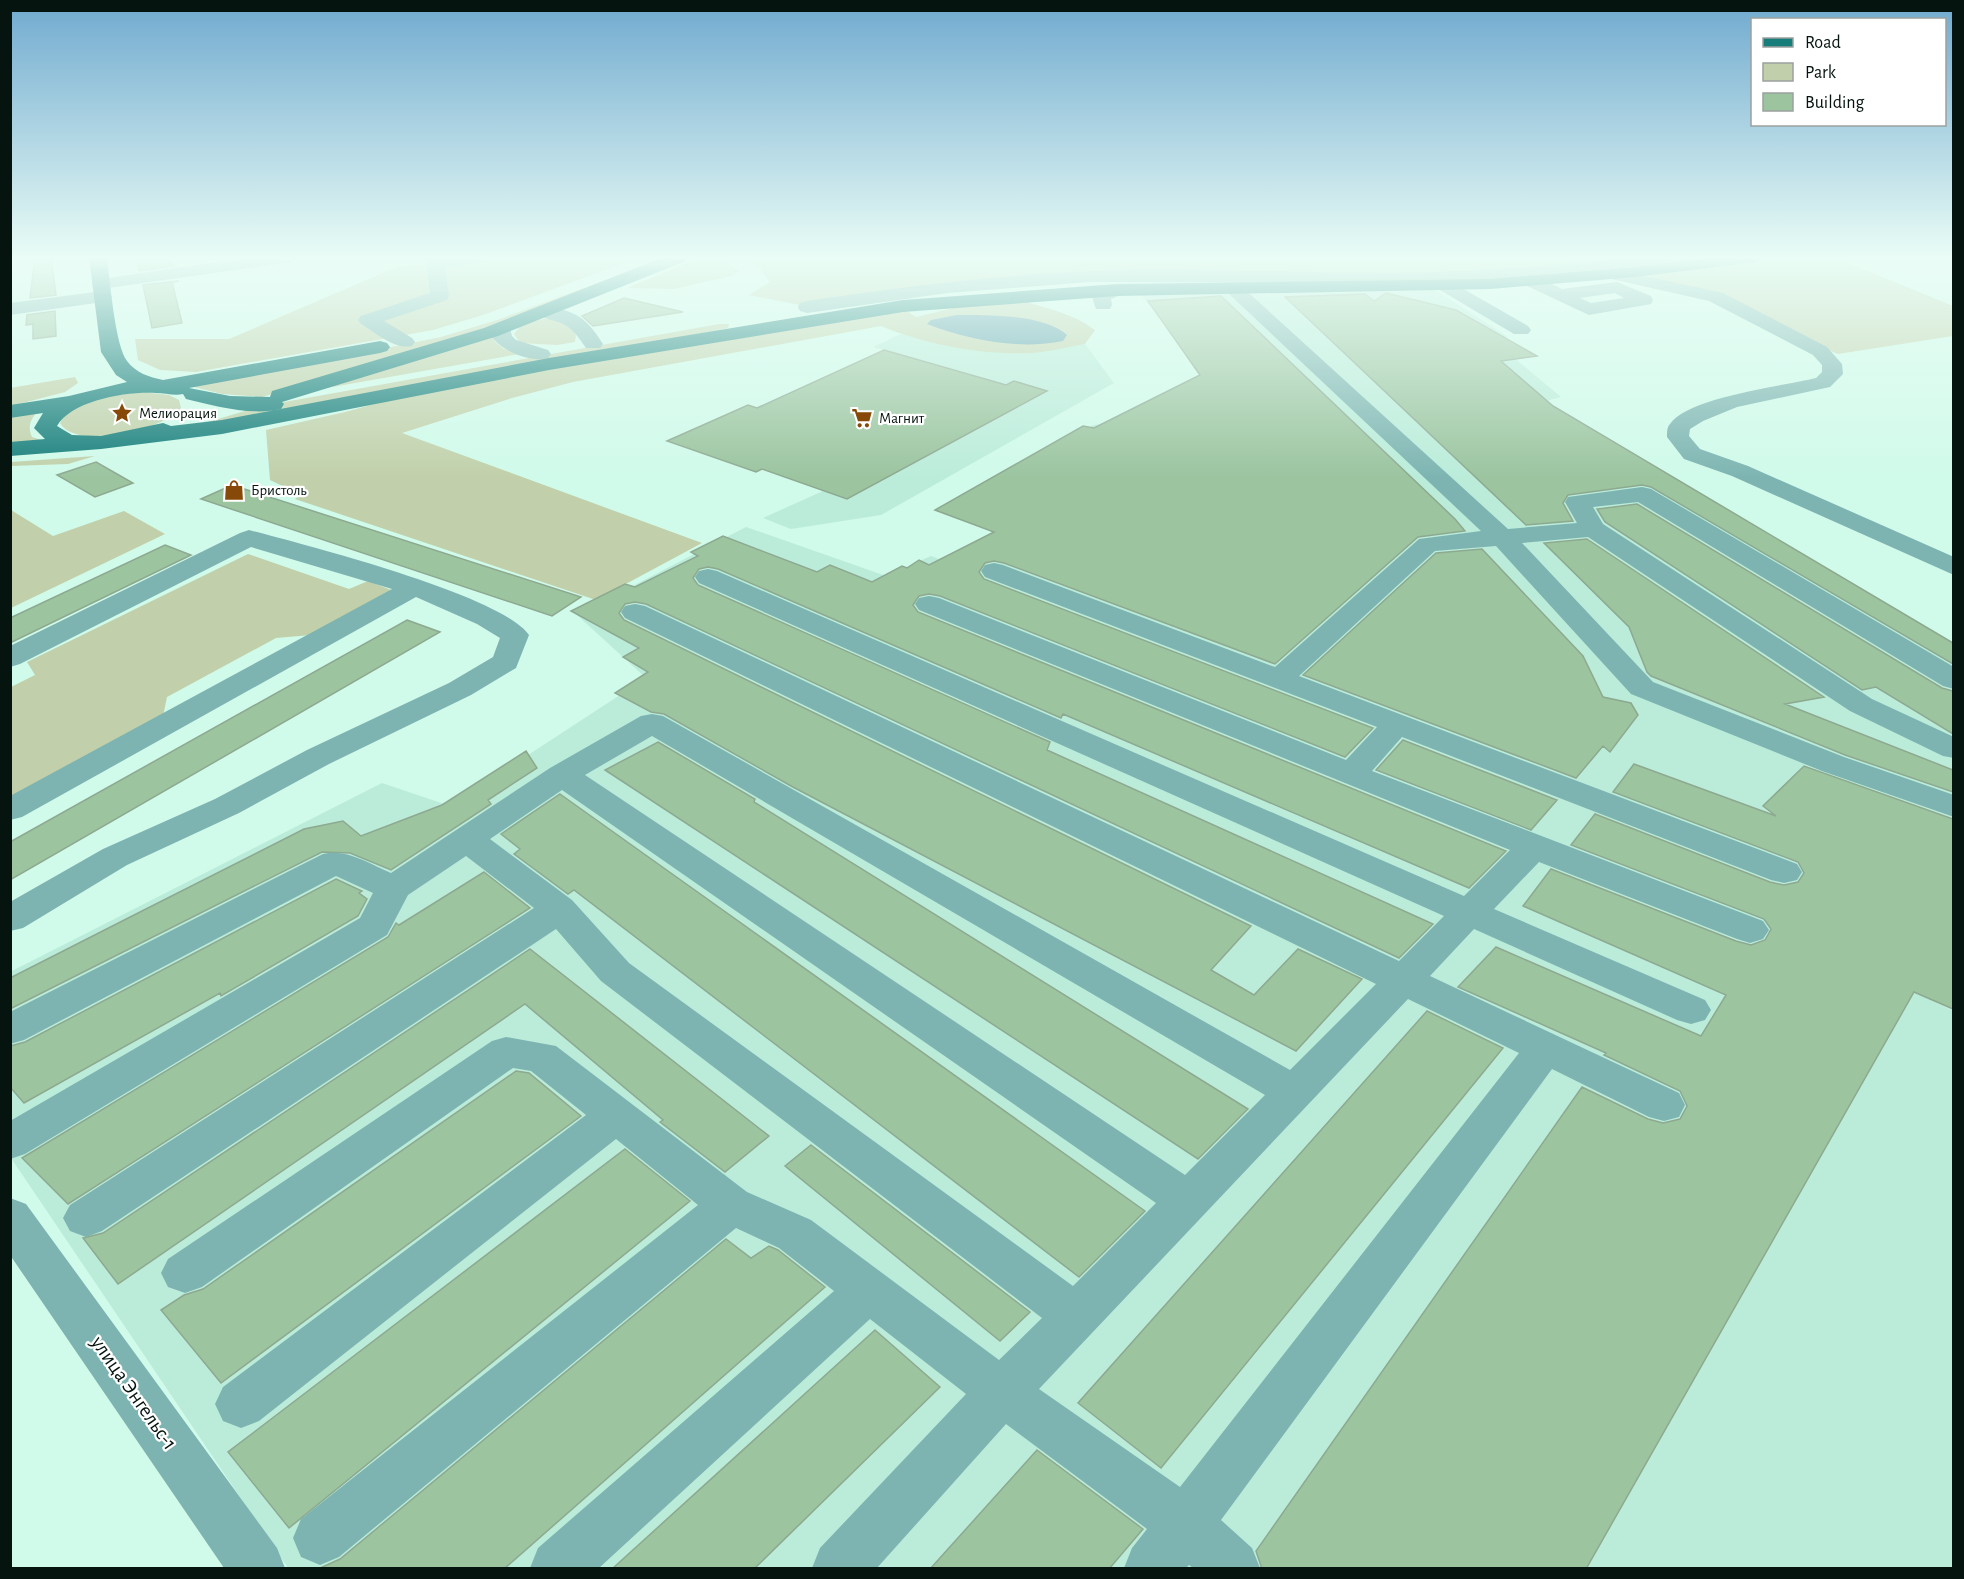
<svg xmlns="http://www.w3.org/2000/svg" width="1964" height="1579" viewBox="0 0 1964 1579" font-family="'Alegreya Sans',sans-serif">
<rect width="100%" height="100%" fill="#d0faea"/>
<path fill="#bbecda" d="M 854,257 L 1010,257 L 1004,261 L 868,261 Z
M 1434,289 L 1508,337 L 1494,341 L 1561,397 L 1545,401 L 1953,643 L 1953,1009 L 1930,1000 L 1954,1011 L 1953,1568 L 288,1568 L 11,1158 L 10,972 L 382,783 L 450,806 L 646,678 L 577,615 L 746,527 L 886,576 L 931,556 L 947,562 L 1000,535 L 942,512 L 1093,425 L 1114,423 L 1205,376 L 1141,295 Z
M 901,334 L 931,342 L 1054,349 L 1085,344 L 1114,383 L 881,515 L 791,529 L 763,518 L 823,491 L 847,499 L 1047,392 L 1014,381 L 1006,385 L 873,347 Z"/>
<path fill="#c1d0aa" d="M 484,257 L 640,257 L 483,315 L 433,330 L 196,372 L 160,370 L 138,360 L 135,339 L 229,339 L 399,266 L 475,261 Z
M 667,257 L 490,327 L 262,397 L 222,394 L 182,384 L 331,359 L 441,337 L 497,320 Z
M 702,257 L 719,257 L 739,271 L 731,276 L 674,289 L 627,288 Z
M 744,257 L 854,257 L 868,261 L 1004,261 L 1010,257 L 1834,257 L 1953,306 L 1953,336 L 1838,354 L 1613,261 L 1531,269 L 1403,274 L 1186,271 L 800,305 L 749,295 L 770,282 L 760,269 Z
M 1023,301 C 1049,309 1074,314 1095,330 L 1085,344 C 1067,347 1049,352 1031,353 C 981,355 927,345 881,326 L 573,382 L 512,398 L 402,433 L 702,543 L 596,600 L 295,499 L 301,495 L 270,480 L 266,430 L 345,412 L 396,398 L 649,350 L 904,309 L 916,317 L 966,305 Z
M 543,319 C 560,319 566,321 576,335 L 575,342 L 557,345 L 520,343 L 514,334 L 522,324 Z
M 719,324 L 729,324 L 728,328 L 714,331 L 191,427 L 262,406 Z
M 494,335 L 494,341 L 504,349 L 525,353 L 321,389 Z
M 75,377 L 78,383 L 65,392 L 11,406 L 10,388 Z
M 142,392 L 169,395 L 179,400 L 181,408 C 164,430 76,451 60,423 C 74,398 115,395 142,392 Z
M 37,411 C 31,420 27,426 32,437 L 44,441 L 11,445 L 11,416 Z
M 95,456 L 68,464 L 11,466 L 11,462 Z
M 11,510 L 53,536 L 124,511 L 165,534 L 11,608 Z
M 248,554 L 349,589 L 368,581 L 391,590 L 311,635 L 276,638 L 167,697 L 163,716 L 11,797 L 11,687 L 35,675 L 27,662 Z"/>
<path fill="#5d9caa" d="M 957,315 C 987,315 1044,314 1067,335 L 1063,341 C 1019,350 969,340 927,324 L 931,320 Z"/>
<path fill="#9bc49f" stroke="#8da990" stroke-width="1.5" d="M 35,257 L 51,257 L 56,295 L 30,298 Z
M 136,257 L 165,257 L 166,261 L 172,260 L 174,266 L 139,271 Z
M 179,281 L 172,282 L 182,323 L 152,328 L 143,285 Z
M 1386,293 L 1456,310 L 1537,356 L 1501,361 L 1553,406 L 1953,643 L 1953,664 L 1651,487 L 1642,485 L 1568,495 L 1563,503 L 1573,521 L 1526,525 L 1285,297 L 1365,294 L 1374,301 Z
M 1221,296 L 1455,519 L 1465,531 L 1418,537 L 1275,664 L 1004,563 L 994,561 L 985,563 L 979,572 L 984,579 L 1373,728 L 1345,757 L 940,596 L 929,594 L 919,596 L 913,605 L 918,612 L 1506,851 L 1469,888 L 1063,714 L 1061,718 L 718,569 L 708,567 L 699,569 L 693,578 L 698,585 L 1050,742 L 1047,750 L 1433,924 L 1399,958 L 646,604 L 635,602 L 625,604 L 619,613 L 624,620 L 1251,926 L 1211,970 L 1254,995 L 1298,949 L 1362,979 L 1296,1051 L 791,786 L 664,714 L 651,712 L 615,693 L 648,672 L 623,657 L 639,648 L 571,611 L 625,584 L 635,587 L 698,556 L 691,552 L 723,536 L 817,572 L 830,565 L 872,582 L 902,566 L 907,568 L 919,560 L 929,565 L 994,532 L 935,510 L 1083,426 L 1094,428 L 1200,375 L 1148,301 Z
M 624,298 L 683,312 L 593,326 L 582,316 Z
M 55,311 L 56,336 L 33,339 L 33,324 L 26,325 L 27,315 Z
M 884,350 L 1006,385 L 1014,381 L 1047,391 L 847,499 L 762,469 L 756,472 L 667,441 L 748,405 L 757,408 Z
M 96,462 L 133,483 L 95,497 L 57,475 Z
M 232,485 L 581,597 L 552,616 L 201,499 Z
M 1637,504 L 1942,688 L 1953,691 L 1953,734 L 1876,687 L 1862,690 L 1605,522 L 1597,509 Z
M 1587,539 L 1824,697 L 1785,704 L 1953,770 L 1953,792 L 1845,755 L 1651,676 L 1647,672 L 1629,627 L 1544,543 Z
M 165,545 L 191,555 L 10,643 L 10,618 Z
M 1482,549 L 1583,656 L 1603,697 L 1631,703 L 1638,715 L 1610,752 L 1603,746 L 1576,778 L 1303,675 L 1436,553 Z
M 407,620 L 440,632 L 10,880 L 10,842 Z
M 1403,740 L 1557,800 L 1531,830 L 1376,770 Z
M 658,742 L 755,799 L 754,802 L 1248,1109 L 1198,1159 L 605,770 Z
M 526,751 L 537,768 L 488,800 L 491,804 L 391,870 L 350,853 L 322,852 L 10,1009 L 10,978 L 140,912 L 304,829 L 343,821 L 361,836 L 442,805 Z
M 1634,764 L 1776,816 L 1763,806 L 1804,766 L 1953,819 L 1953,1009 L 1914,992 L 1586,1569 L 1262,1569 L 1256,1551 L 1582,1087 L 1648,1119 L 1663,1123 L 1680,1119 L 1687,1106 L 1680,1091 L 1604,1055 L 1606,1053 L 1458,987 L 1496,947 L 1701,1036 L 1726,995 L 1523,906 L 1551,869 L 1736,941 L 1751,945 L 1765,940 L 1771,929 L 1764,919 L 1571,845 L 1595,814 L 1770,882 L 1784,885 L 1798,882 L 1804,873 L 1798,862 L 1613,792 Z
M 560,794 L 1145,1211 L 1079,1277 L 574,890 L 568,894 L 514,854 L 520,849 L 501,834 Z
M 484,872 L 530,908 L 68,1204 L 22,1158 L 388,937 L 396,923 L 399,925 Z
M 336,879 L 362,891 L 359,893 L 367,899 L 358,916 L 221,996 L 220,993 L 24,1103 L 10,1087 L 10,1046 L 25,1042 Z
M 530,949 L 769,1136 L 725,1172 L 660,1122 L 663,1120 L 525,1004 L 118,1284 L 83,1238 L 103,1233 Z
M 1427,1011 L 1503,1048 L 1161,1468 L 1078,1403 Z
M 516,1071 L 529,1073 L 581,1116 L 221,1383 L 161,1310 L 184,1295 L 203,1289 Z
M 811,1145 L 1030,1312 L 1000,1341 L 785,1166 Z
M 625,1149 L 690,1201 L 289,1528 L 228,1452 Z
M 726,1239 L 751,1258 L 769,1246 L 778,1250 L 825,1287 L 504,1569 L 318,1569 L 340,1559 Z
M 875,1330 L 940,1387 L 754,1569 L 612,1569 Z
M 1037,1450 L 1143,1529 L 1109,1569 L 930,1569 Z"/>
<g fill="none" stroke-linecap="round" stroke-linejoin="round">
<path fill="#7db4b1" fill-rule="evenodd" d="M 252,257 L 300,257 L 292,262 L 101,289 L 95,288 L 92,284 L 95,280 L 101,279 Z
M 421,257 L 495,257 L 487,262 L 445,267 L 449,296 L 447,300 L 384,321 L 412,338 L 415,342 L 412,346 C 395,350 376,333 361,324 L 358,320 L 361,316 L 430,293 L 427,265 Z
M 1622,257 L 1676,257 L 1668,262 L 1614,269 L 1723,293 L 1827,347 L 1842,364 L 1843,374 L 1830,387 L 1737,407 L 1703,421 L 1690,429 L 1689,436 L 1700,449 L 1748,466 L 1954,557 L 1954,575 L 1732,476 L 1684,459 L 1667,437 C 1667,432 1667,427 1670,424 C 1688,397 1784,386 1816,378 L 1822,372 L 1822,365 L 1813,355 L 1709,301 L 1607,278 L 1604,274 L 1610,269 L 1537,277 L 1562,289 L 1617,282 L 1651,296 L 1653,300 L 1651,304 L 1589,315 L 1525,285 L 1522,281 L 1524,278 L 1453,283 L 1528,326 L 1531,330 L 1528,334 L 1514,334 L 1440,290 L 1437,286 L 1439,283 L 1090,282 L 948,293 L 807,313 L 800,311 L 798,307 L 800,303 L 807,301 C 915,285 1023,272 1132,270 C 1217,269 1302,273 1387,273 C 1465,273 1544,267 1622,257 ZM 1615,293 L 1624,298 L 1591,303 L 1580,298 Z
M 1233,283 L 1239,284 L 1508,529 L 1577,523 L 1565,502 L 1568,497 L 1642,487 L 1651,489 L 1954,667 L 1954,689 L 1943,686 L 1638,502 L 1593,507 L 1603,524 L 1872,699 L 1954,737 L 1954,758 L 1943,756 L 1850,711 L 1588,537 L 1522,543 L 1653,682 L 1844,757 L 1954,795 L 1954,817 L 1822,771 L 1631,694 L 1496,546 L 1435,551 L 1299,676 L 1797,864 L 1802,872 L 1797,880 L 1784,883 L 1771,880 L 1402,737 L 1372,771 L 1763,921 L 1769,930 L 1763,939 L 1750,943 L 1737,939 L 1539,862 L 1494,909 L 1705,1000 L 1711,1010 L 1705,1020 L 1691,1024 L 1677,1020 L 1474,929 L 1430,976 L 1679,1093 L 1685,1105 L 1679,1117 L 1664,1121 L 1649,1117 L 1552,1069 L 1221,1520 L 1252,1548 L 1260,1568 L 1193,1568 L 1189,1565 L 1186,1568 L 1124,1568 L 1132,1548 L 1147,1529 L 1006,1424 L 877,1568 L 812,1568 L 820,1548 L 966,1394 L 870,1319 L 599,1568 L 530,1568 L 538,1548 L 834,1291 L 779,1248 L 736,1228 L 339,1557 L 320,1565 L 301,1557 L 293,1538 L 301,1519 L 698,1205 L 616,1139 L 259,1421 L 241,1428 L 223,1421 L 215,1404 L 223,1387 L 586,1115 L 531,1071 L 513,1068 L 202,1287 L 185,1293 L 168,1287 L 161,1273 L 168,1259 L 492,1041 L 506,1037 L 556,1046 L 747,1192 L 811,1220 L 999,1360 L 1042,1318 L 601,981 L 556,929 L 102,1231 L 86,1237 L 70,1231 L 63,1218 L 70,1205 L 534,908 L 466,856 L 408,895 L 387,935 L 25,1154 L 10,1159 L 10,1121 L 360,918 L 373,893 L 336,876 L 24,1040 L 10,1044 L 10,1012 L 323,854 C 346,848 370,864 391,873 L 550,768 L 641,716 L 652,714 L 663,716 L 1290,1070 L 1376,984 L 625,618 L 621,612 L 625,606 L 635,604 L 645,606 L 1399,961 L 1444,916 L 699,583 L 695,577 L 699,571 L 708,569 L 717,571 L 1464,896 L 1510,850 L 919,610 L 915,604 L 919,598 L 929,596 L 939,598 L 1346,760 L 1377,727 L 985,577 L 981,571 L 985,565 L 994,563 L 1003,565 L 1275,667 L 1419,539 L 1481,531 L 1227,292 L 1224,288 L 1227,284 ZM 652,736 L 1265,1095 L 1185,1175 L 585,775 ZM 562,790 L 1156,1203 L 1073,1286 L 629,963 L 572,900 L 490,839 ZM 1408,999 L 1519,1053 L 1180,1487 L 1039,1389 Z
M 1117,284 L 1123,286 L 1126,290 L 1123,294 L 1111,299 L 1112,305 L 1110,309 L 1096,309 L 1092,297 L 1094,293 Z
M 103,291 L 110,293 L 112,297 L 110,301 L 10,315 L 10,303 Z
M 543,306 C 575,310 586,317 603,344 L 600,348 L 586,348 C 569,323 565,323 536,316 L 534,312 L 536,308 Z
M 502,322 L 509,324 L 512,336 L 516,340 L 548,350 L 551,354 L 548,358 C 531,363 502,351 492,337 L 492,328 L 495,324 Z
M 249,530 C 302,544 502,595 529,635 L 516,668 L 471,695 L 329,764 L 239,813 L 127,865 L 23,928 L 10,931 L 10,902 L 103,849 L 215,799 L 307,750 L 449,683 L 493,657 L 500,638 L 477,624 L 416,597 L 22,817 L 10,820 L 10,796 L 392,589 L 251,547 L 20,664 L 10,667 L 10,646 L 240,533 Z
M 10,1198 L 26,1204 L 277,1548 L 285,1568 L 224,1568 L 10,1255 Z"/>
<path fill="#167d7a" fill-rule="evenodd" d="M 89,257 L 107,257 C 110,281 115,345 127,361 C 136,373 149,377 163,380 L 380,341 L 387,343 L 390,347 L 387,351 L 380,353 L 189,388 L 230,396 L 270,397 L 272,391 L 484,328 L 664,257 L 688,257 L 686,261 L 498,336 L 282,402 L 284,404 L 281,409 C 251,416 215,406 186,399 L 183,394 C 175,396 164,393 156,393 C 128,391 72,400 57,426 L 72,435 L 101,436 L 163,423 L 171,426 L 222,420 L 549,358 L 903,300 L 1117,284 L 1490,279 L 1635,267 L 1711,257 L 1764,257 L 1756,262 L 1635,277 L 1490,289 L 1117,296 L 903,312 L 549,370 L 222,434 L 101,449 L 10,456 L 10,442 L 45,439 L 34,428 L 43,413 L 10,418 L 10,405 L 69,396 L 127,382 L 116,375 L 101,352 Z"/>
</g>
<linearGradient id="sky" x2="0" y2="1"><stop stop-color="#70aacf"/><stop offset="0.54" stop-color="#eafdf6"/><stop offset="1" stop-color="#eafdf6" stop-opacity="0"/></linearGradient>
<rect width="1964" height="478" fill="url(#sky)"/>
<defs>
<g id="sight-bare" transform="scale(1.62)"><path d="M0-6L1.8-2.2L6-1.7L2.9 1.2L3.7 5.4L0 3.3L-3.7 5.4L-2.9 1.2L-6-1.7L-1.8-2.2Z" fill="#864907" stroke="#fff" stroke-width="2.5" paint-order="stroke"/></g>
<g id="supermarket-bare" transform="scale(1.62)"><path d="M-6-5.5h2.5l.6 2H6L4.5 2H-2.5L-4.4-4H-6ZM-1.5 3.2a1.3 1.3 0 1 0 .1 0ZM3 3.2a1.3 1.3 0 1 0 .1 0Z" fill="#864907" stroke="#fff" stroke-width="2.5" paint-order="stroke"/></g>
<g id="shop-bare" transform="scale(1.62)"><path d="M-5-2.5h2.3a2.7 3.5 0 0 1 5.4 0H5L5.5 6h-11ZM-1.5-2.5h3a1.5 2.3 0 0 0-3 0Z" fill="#864907" stroke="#fff" stroke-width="2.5" paint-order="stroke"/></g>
</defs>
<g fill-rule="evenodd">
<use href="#sight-bare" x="122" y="413"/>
<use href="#supermarket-bare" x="862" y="418"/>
<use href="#shop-bare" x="234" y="490"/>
</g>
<g text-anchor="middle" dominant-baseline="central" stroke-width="4.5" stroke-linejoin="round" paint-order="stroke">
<g font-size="15" fill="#05140f" stroke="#fff" text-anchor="start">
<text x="139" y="413">Мелиорация</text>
<text x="879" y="418">Магнит</text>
<text x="251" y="490">Бристоль</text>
</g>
<g font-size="21" fill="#05140f" stroke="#fff">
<text transform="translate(134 1393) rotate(55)">улица Энгельс-1</text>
</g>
</g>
<rect width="1964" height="1579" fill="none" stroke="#05140f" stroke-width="24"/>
<rect x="1751" y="18" width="195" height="108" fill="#ffffff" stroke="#9ba19f" stroke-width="1.5"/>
<rect x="1763" y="38" width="30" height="9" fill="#167d7a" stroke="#9ba19f" stroke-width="1.5"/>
<text x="1805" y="48" font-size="18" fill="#05140f">Road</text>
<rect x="1763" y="63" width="30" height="18" fill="#c1d0aa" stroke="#9ba19f" stroke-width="1.5"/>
<text x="1805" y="78" font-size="18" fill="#05140f">Park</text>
<rect x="1763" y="93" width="30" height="18" fill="#9bc49f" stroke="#9ba19f" stroke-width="1.5"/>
<text x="1805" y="108" font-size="18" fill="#05140f">Building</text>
</svg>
